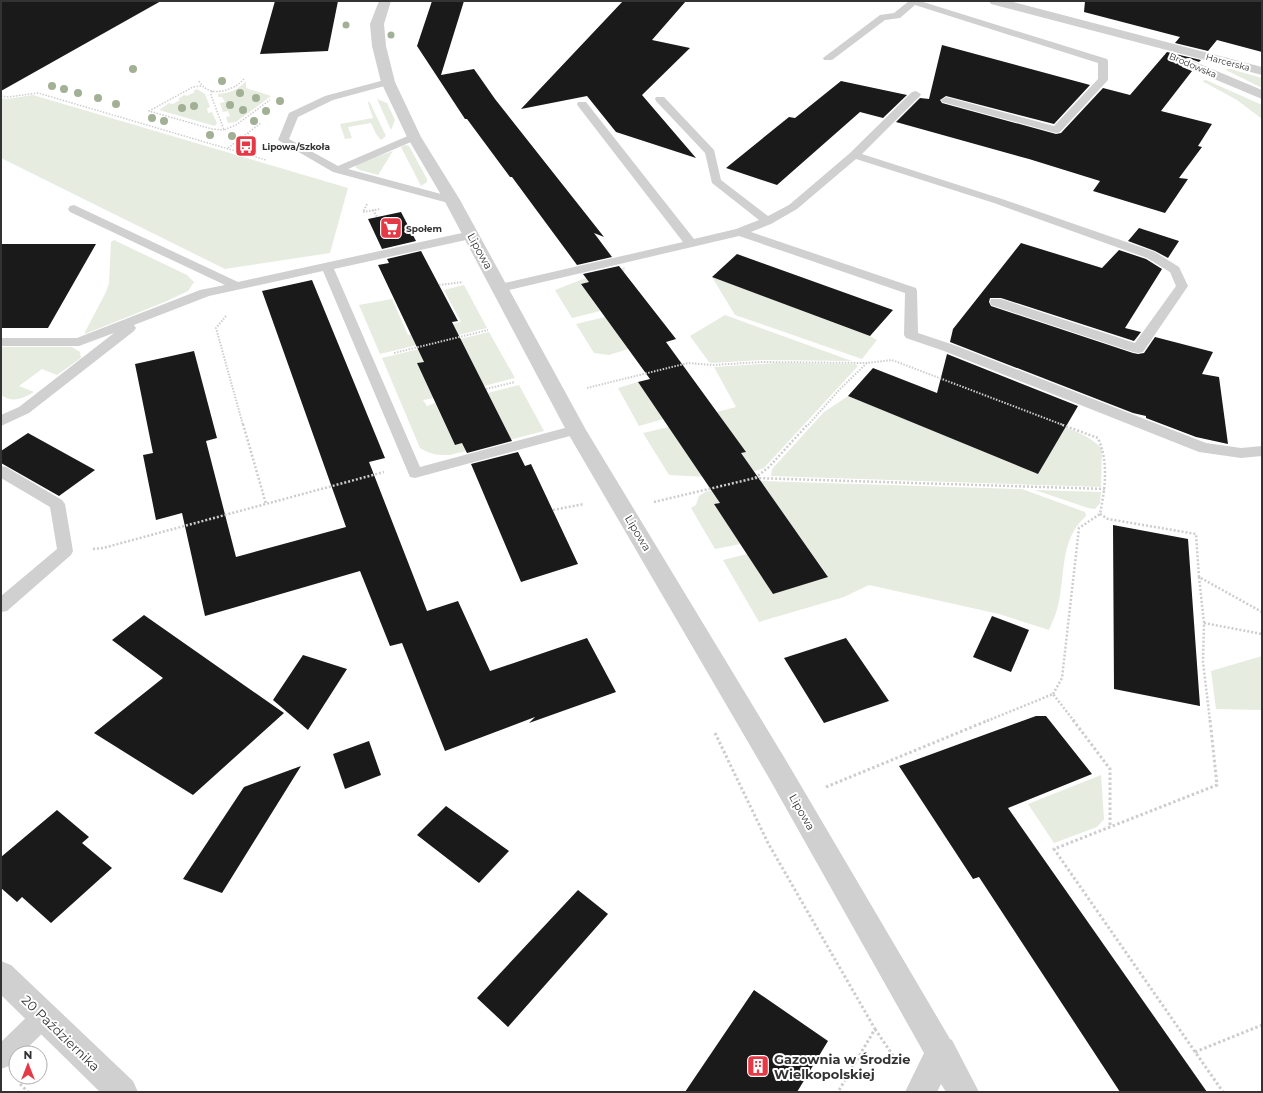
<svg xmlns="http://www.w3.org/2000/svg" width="1263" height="1093" viewBox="0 0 1263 1093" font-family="Montserrat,sans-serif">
<rect width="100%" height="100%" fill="#fff"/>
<path fill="#e6ecdf" d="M 1226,69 L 1230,69 L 1262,78 L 1262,88 L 1226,70 Z
M 1206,80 L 1262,105 L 1262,119 L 1237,100 L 1202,81 Z
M 246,81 L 246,88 L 271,96 L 236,122 L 228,123 L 226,117 L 230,116 L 228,111 L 223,112 L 220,103 L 225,102 L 222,97 L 218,97 L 218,94 C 230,93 238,90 246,81 Z
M 197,89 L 205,94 L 210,107 L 207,108 L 208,113 L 212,112 L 217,123 L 215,126 L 159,110 L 169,103 L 173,104 L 180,100 L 178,99 L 184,95 L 187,96 L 195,92 L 193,91 Z
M 33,95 L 348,188 L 330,253 L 225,269 L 1,158 L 1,98 L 7,99 Z
M 377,99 L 387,103 L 395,120 L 391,130 Z
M 369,101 L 386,136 L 381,140 L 376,134 L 371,123 L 348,127 L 352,138 L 345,139 L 340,124 L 373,118 L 368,103 Z
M 405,145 L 409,146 L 427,179 L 427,182 L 421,186 L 401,147 Z
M 393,151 L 378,175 L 360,170 L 355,167 L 359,163 Z
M 114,240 L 187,275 L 194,282 L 188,291 L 167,301 L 85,334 L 85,332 L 106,292 L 109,283 L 111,242 Z
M 625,267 L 624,273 L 581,284 L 600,311 L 572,318 L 555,290 L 583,279 Z
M 712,277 L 870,336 L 877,340 L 862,359 L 735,315 Z
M 464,285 L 487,328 L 380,354 L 359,305 L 392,299 L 408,335 L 461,322 L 444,290 Z
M 725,315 L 852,361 L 763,360 L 712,363 L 709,362 L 690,336 Z
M 605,317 L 628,349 L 609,355 L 594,353 L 576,324 Z
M 489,332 L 515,378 L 484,386 L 467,351 L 417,363 L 433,398 L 423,400 L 427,406 L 435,403 L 455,445 L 507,431 L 488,393 L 519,385 L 544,431 L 450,455 C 438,455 431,455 420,448 L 382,358 Z
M 1,347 L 72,347 L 80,352 L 81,358 L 57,375 L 42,369 L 19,386 L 34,392 C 22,399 13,403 1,395 Z
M 776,363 L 855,364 L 858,366 L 764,468 C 735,479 700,477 669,475 L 643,433 L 669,427 L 696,466 L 745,452 L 717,412 L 736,407 L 714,367 Z
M 638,382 L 663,419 L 639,426 L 618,388 Z
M 848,396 L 1038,474 L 1059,437 L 1037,418 C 1059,426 1086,431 1102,449 L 1101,487 L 771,476 L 772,469 L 824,412 Z
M 759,481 L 1022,489 L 1085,512 L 1086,516 C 1057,542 1067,579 1056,613 C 1054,619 1051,624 1049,630 L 999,614 L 869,585 L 844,597 L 759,622 L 723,560 L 747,554 L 773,594 L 828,576 L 766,489 L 715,504 L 740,544 L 715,549 L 691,508 L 696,505 L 699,496 L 705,492 Z
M 1035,490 L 1101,492 L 1100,503 L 1095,509 L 1088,508 Z
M 1262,656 L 1262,710 L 1216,709 L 1211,671 Z
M 1101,775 L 1104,819 L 1097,827 L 1054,843 L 1028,804 Z"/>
<path fill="#1a1a1a" d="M 1,1 L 161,1 L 1,91 Z
M 275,1 L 338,1 L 328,51 L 260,54 Z
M 432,1 L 464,1 L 441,75 L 474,69 L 495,99 L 604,237 L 594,233 L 612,257 L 577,265 L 512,177 L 510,177 L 467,119 L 465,119 L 417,46 Z
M 623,1 L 686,1 L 652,40 L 690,48 L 642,95 L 696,158 L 616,132 L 587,96 L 521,109 Z
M 1085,1 L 1262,1 L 1262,52 L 1217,40 L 1208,51 L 1175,43 L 1180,37 L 1084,12 Z
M 942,45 L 1090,85 L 1054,124 L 946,96 L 940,100 L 942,103 L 1056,134 L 1061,133 L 1103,88 L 1130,95 L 1167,52 L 1201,60 L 1199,62 L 1188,58 L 1182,59 L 1180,62 L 1182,67 L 1192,71 L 1161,111 L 1212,124 L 1198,146 L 1202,147 L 1179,178 L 1188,179 L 1165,213 L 1093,191 L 1100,181 L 1029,159 L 896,122 L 920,98 L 929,99 Z
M 841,81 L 907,95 L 883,118 L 860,112 L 777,185 L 726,168 L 789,117 L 795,118 Z
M 401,212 L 416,241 L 382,249 L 368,219 Z
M 1139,228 L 1179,241 L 1168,258 L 1155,251 L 1128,241 Z
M 1021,243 L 1102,268 L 1119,250 L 1146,259 L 1162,269 L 1125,328 L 1141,332 L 1134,341 L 1001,298 L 990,298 L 989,302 L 991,306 L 1133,353 L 1138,354 L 1144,353 L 1155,337 L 1213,352 L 1202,374 L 1219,377 L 1228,444 L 1196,437 L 1146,418 L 1146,416 L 1133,413 L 950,342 L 953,329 Z
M 1,244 L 96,244 L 48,328 L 1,328 Z
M 421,251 L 458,321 L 452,322 L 512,441 L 467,453 L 462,443 L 455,445 L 417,363 L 424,362 L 378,265 L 389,263 L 387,259 Z
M 737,254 L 893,310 L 870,336 L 712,277 Z
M 619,266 L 676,339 L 666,342 L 746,452 L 741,453 L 828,577 L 773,594 L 714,504 L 720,503 L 638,382 L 650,379 L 581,284 L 589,282 L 583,274 Z
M 312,280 L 385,458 L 369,462 L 427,611 L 458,601 L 490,671 L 587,638 L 616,692 L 529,723 L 535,717 L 445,751 L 402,643 L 390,646 L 360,571 L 205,616 L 182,513 L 156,520 L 143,455 L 153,453 L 135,364 L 194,351 L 217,438 L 206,441 L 236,557 L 346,527 L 262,291 Z
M 947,354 L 1078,406 L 1038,474 L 848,396 L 873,368 L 937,393 Z
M 28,433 L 95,470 L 59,496 L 1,463 L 1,451 Z
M 518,452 L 525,466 L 531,464 L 578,564 L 521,582 L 471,464 Z
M 1113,525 L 1188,539 L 1200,706 L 1114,689 Z
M 144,615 L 284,713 L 193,795 L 94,733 L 163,678 L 112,640 Z
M 992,616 L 1029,630 L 1011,672 L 973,657 Z
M 846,638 L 889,701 L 824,723 L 784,658 Z
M 303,655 L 347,669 L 308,730 L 273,700 Z
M 1036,716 L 1046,716 L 1092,774 L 1008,808 L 1207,1092 L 1120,1092 L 979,877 L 973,879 L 899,766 Z
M 369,741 L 381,775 L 345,789 L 333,754 Z
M 301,766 L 222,893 L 183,879 L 244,787 Z
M 446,806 L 509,851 L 479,883 L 417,835 Z
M 57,810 L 89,837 L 82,843 L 112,868 L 51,923 L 22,897 L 17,902 L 1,888 L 1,857 Z
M 578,890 L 608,914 L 508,1027 L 477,998 Z
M 754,990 L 828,1041 L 797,1092 L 685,1092 Z"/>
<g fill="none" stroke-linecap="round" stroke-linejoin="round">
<path stroke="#cdcdcd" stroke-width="1.5" stroke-dasharray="1.5 1.5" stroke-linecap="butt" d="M 199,81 C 209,99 233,91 244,79
M 201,86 L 193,87 L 149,111 L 212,129 L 224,130
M 212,91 L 211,95 L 224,130 L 236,125 L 270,100
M 1,96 L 8,97 L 38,93 L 266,160
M 248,133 L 258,144
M 228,148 L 261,123"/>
<path stroke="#cdcdcd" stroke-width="2" stroke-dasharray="1.5 1.5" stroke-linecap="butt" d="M 367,204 L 363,212 L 380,209
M 373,210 L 377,217
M 439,285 L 463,282
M 226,316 L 216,328 L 243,425
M 394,353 L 488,330
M 587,388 L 688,363 L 713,365 L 762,362 L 867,363
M 486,389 L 515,382
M 808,425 L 840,389 L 867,363 L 892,360 L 1063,425"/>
<path stroke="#cdcdcd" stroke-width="2.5" stroke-dasharray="2 2" stroke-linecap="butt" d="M 243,424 L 266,504
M 755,478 L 769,467 L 808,424
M 654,502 L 755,478 L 1105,489
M 553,510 L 584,504
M 1100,514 L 1108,519 L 1196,534 L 1199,577 L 1262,612
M 93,549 L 103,548 L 384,472
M 1199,577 L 1204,623 L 1203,662 L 1210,721
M 1204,623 L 1262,634
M 1053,694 L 1062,678 L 1079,528 L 1100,514 C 1105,488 1109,463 1098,438 L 1060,424
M 987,721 L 1053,694 L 1074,721"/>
<path stroke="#cdcdcd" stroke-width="3" stroke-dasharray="2.5 2.5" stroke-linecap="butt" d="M 1073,720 L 1110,769 L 1110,826
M 1210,720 L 1217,785 L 1054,849 L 1223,1092
M 715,733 L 768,843 L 875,1029 L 838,1092
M 826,787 L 989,720
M 875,1029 L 896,1060
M 1195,1052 L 1262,1025
M 20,1084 L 28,1092"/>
<path fill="#d0d0d0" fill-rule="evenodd" d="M 909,1 L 920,1 L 1107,59 L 1108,61 L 1108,80 L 1060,132 L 1056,133 L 942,102 L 941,100 L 946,97 L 1054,126 L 1098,79 L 1098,63 L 915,5 L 900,18 L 885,20 L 832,60 L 824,60 L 823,58 L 880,15 L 894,13 Z
M 388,79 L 393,82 L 392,84 L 333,100 L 298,117 L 289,139 L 338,166 L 410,135 L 418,135 L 419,137 L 418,139 L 348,169 L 456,198 L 458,200 L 456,202 L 452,204 L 333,172 L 278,140 L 289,113 L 325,96 Z
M 916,91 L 921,94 L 920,96 L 862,154 L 1002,199 L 1155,252 L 1179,267 L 1188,286 L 1143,352 L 1138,353 L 1133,352 L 991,305 L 990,302 L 991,299 L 1001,299 L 1135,343 L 1176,286 L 1170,272 L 1147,258 L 994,203 L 856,159 L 797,209 L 771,224 L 751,232 L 916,288 L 917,291 L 918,333 L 954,345 L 1206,443 L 1241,448 L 1262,446 L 1262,456 L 1241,458 L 1199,452 L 944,351 L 906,338 L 904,335 L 905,293 L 739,236 L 500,292 L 495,291 L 494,288 L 495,285 L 500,284 L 683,242 L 578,106 L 577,104 L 578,102 L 586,102 L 694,239 L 736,229 L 759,220 L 712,183 L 705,153 L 656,101 L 655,99 L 656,97 L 664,97 L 714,150 L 721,180 L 768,216 L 789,205 L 850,153 L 912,92 Z
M 74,205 L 238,282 L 471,231 L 475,232 L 477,235 L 475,238 L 334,269 L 420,467 L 576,425 L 581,427 L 583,430 L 581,433 L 415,478 L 410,477 L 323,271 L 209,296 L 134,325 L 136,328 L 134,331 L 29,413 L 1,426 L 1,415 L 19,407 L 114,333 L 79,346 L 1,346 L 1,338 L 77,338 L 200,290 L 225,285 L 70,212 L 68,209 L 70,206 Z
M 1,466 L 6,467 L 62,500 L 65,504 L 73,551 L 71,555 L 7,611 L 1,612 L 1,596 L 57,549 L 50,507 L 1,478 Z
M 44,1005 L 52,1008 L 55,1016 L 52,1024 L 22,1053 L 16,1053 L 16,1059 L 9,1066 L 1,1069 L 1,1042 L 36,1008 Z"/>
<path fill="#d0d0d0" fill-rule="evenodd" d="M 379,1 L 391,1 L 384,24 L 386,46 L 395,82 L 421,137 L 460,200 L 586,430 L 787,762 L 950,1039 L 952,1040 L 979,1092 L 946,1092 L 941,1084 L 937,1092 L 905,1092 L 924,1053 L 769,778 L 566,430 L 444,200 L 407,137 L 381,82 L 372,46 L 370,24 Z
M 989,1 L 1009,1 L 1262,67 L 1262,75 L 991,4 Z
M 1188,59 L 1262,90 L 1262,99 L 1183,66 L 1181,63 L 1183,60 Z
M 1,961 L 11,965 L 133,1081 L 138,1092 L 100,1092 L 1,995 Z"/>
</g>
<g fill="#a2b095">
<circle cx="346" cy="25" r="3.5"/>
<circle cx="391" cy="35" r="3.5"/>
<circle cx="133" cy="69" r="4"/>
<circle cx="222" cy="81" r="4"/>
<circle cx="52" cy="86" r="4"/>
<circle cx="64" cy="89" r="4"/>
<circle cx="78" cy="93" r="4"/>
<circle cx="240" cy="93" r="4"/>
<circle cx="98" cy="98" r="4"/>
<circle cx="256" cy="98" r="4"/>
<circle cx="280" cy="101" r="4"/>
<circle cx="116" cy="104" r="4"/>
<circle cx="230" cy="105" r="4"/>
<circle cx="194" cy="106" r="4"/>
<circle cx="182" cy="108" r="4"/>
<circle cx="243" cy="110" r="4"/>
<circle cx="266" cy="111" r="4"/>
<circle cx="152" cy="118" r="4"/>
<circle cx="164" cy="121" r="4"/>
<circle cx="254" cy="121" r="4"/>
<circle cx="210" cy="135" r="4"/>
<circle cx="232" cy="136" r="4"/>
</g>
<defs>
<g id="bus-square" transform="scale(1.15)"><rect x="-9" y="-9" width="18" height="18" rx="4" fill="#e63946" stroke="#fff"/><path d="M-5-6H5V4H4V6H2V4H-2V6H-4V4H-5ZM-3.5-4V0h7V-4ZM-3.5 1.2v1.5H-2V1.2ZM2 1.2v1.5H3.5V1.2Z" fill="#fff"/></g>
<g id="supermarket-square" transform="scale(1.15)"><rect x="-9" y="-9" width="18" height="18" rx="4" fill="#e63946" stroke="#fff"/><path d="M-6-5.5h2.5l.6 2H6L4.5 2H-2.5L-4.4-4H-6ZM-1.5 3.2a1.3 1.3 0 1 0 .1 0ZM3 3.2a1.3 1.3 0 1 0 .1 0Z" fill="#fff"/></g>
<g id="building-square" transform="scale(1.15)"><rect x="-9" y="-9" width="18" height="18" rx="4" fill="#e63946" stroke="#fff"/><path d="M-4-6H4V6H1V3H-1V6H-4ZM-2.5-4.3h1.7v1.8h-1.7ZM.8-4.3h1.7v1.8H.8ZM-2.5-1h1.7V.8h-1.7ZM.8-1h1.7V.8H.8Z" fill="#fff"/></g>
</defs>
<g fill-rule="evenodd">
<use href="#bus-square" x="246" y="146"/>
<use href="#supermarket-square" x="391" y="228"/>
<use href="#building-square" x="758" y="1066"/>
</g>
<g text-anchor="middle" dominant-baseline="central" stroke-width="4" stroke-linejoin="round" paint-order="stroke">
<g font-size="9" fill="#333" stroke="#fff">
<text transform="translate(1228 62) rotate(15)">Harcerska</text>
<text transform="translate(1193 65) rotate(23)">Brodowska</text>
</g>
<g font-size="9" font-weight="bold" fill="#333" stroke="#fff" text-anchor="start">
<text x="262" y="146">Lipowa/Szkoła</text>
<text x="406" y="228">Społem</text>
</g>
<g font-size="11" fill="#333" stroke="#fff">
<text transform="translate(480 251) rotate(61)">Lipowa</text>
<text transform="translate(638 533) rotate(59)">Lipowa</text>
<text transform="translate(802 812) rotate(60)">Lipowa</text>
</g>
<g font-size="13" fill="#333" stroke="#fff">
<text transform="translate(61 1033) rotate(44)">20 Października</text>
</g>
<g font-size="13" font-weight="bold" fill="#333" stroke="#fff" text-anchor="start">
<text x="774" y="1059">Gazownia w Środzie<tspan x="774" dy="15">Wielkopolskiej</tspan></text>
</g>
</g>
<rect width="1263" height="1093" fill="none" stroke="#333333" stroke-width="4"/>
<g transform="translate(28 1065)"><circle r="19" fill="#ffffff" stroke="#adadad"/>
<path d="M0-3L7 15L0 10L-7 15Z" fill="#e63946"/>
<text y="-6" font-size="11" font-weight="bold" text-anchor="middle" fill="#333333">N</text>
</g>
</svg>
